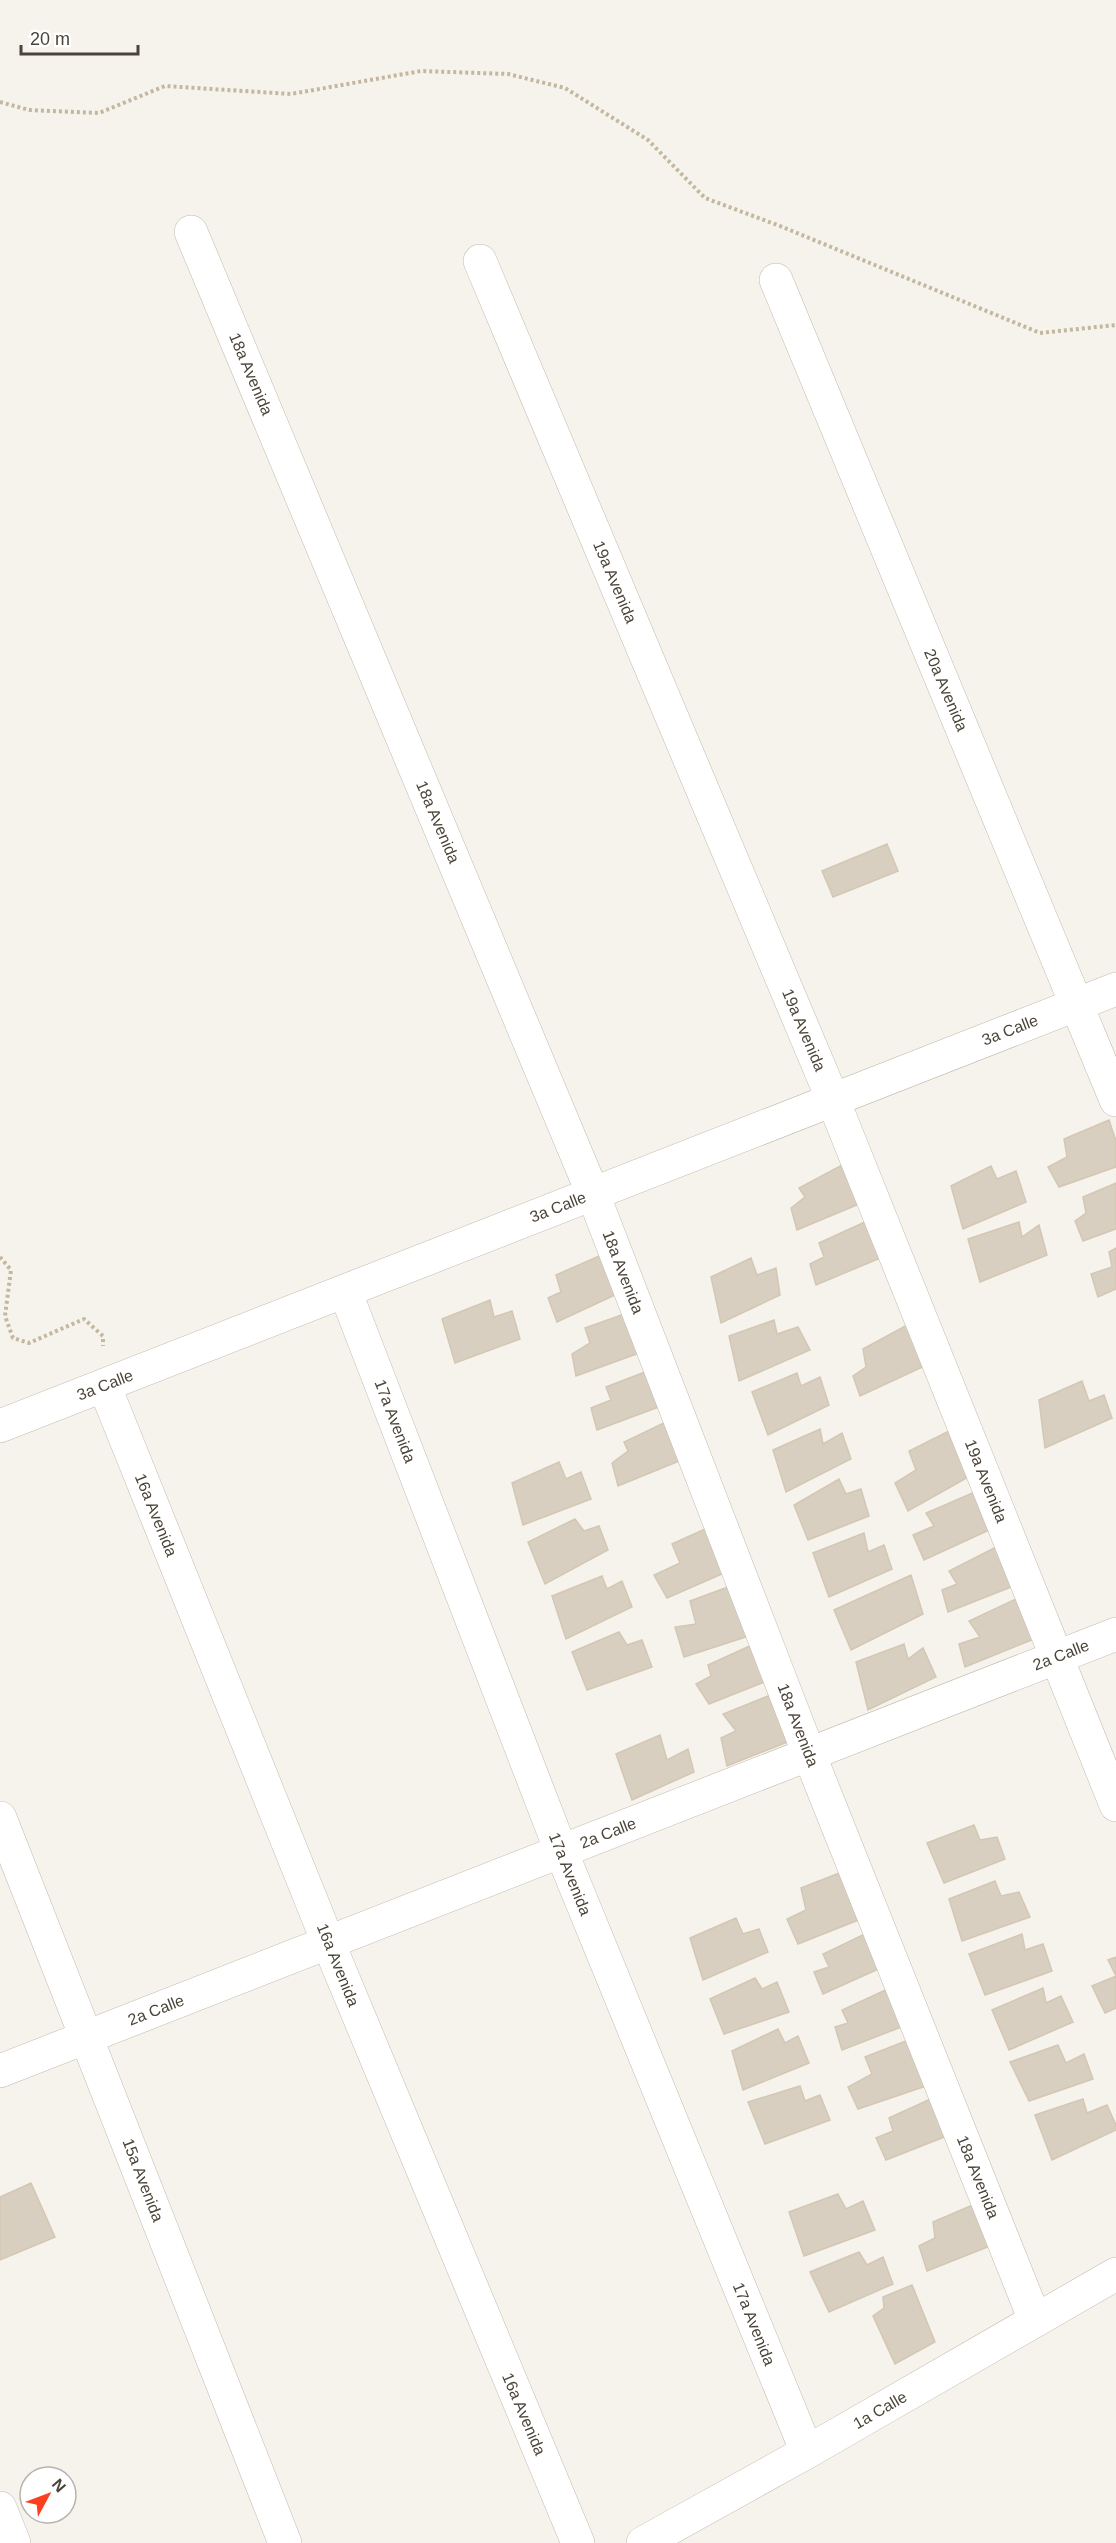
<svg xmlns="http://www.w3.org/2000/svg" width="1116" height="2543" viewBox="0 0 1116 2543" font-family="Helvetica,sans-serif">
<rect width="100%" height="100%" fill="#f6f3ec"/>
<path fill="#d8cfc1" stroke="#d3c7b4" stroke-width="1.5" d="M 887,844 L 898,871 L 833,897 L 822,871 Z
M 1109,1120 L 1116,1141 L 1116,1167 L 1059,1187 L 1048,1167 L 1067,1157 L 1064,1139 Z
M 842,1165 L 859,1204 L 797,1230 L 791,1208 L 805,1197 L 799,1188 Z
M 991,1166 L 997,1179 L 1016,1171 L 1026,1202 L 963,1229 L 951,1186 Z
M 1116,1183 L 1116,1229 L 1083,1241 L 1075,1221 L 1086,1213 L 1083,1197 Z
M 867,1221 L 885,1256 L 816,1285 L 810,1264 L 824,1257 L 819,1243 Z
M 1019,1222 L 1022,1237 L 1039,1225 L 1047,1255 L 980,1282 L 968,1239 Z
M 1116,1248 L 1116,1289 L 1098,1297 L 1091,1274 L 1112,1267 L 1109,1252 Z
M 606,1253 L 619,1293 L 557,1322 L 548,1298 L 561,1292 L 556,1275 Z
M 751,1258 L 757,1275 L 776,1268 L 780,1295 L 721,1323 L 711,1277 Z
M 490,1300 L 494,1317 L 512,1311 L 520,1339 L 455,1363 L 442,1319 Z
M 630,1312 L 642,1352 L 576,1376 L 572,1354 L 590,1343 L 585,1328 Z
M 774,1320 L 777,1334 L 798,1327 L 810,1350 L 739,1381 L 729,1336 Z
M 909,1324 L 927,1365 L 860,1396 L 853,1376 L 866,1367 L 863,1349 Z
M 650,1370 L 664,1405 L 597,1430 L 591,1408 L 611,1400 L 606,1387 Z
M 797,1373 L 801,1386 L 820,1377 L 829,1405 L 768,1435 L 752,1392 Z
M 1082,1381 L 1089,1401 L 1104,1395 L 1112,1418 L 1045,1448 L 1039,1400 Z
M 670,1420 L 684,1459 L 618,1486 L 612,1463 L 628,1451 L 624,1442 Z
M 820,1429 L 823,1444 L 842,1433 L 851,1459 L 786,1492 L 773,1450 Z
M 951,1430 L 972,1475 L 908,1511 L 895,1483 L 916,1470 L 909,1451 Z
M 559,1462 L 566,1479 L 581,1472 L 591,1499 L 523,1525 L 512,1483 Z
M 839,1479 L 846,1494 L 861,1489 L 869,1516 L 808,1540 L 794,1505 Z
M 977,1491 L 989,1530 L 924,1560 L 913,1535 L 934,1526 L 926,1513 Z
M 575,1519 L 584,1531 L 599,1526 L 608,1550 L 545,1584 L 528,1542 Z
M 714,1525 L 733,1569 L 667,1598 L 654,1575 L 680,1563 L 672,1544 Z
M 864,1533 L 868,1552 L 884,1545 L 892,1569 L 829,1597 L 813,1553 Z
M 996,1547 L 1011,1587 L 948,1612 L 942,1590 L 957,1584 L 949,1571 Z
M 911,1575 L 923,1614 L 851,1650 L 834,1610 Z
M 602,1576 L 607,1589 L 622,1581 L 632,1607 L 566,1639 L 552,1596 Z
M 736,1584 L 758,1633 L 684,1657 L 675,1627 L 696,1624 L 690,1601 Z
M 1018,1598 L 1034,1639 L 965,1667 L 959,1644 L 980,1637 L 969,1621 Z
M 619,1632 L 627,1645 L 642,1640 L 652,1667 L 587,1690 L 572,1652 Z
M 754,1644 L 772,1679 L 709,1704 L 696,1684 L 711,1676 L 708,1665 Z
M 904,1644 L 908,1659 L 923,1648 L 936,1677 L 868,1710 L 856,1662 Z
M 778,1692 L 795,1739 L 727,1766 L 721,1738 L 736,1731 L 723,1714 Z
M 660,1735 L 667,1760 L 688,1749 L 694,1772 L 632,1800 L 616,1754 Z
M 974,1825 L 980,1840 L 997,1837 L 1005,1859 L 944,1883 L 927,1843 Z
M 842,1872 L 866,1917 L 798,1944 L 787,1919 L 806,1910 L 801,1888 Z
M 995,1881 L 1001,1896 L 1019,1892 L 1030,1917 L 962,1941 L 949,1899 Z
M 736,1918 L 743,1934 L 759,1929 L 768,1952 L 703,1980 L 690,1938 Z
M 871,1931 L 885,1966 L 823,1994 L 814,1972 L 829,1967 L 823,1954 Z
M 1022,1934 L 1025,1950 L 1043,1944 L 1052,1971 L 985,1995 L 969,1954 Z
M 1116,1957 L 1116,1976 L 1108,1960 Z
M 1116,1976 L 1116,2008 L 1105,2013 L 1092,1986 Z
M 755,1978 L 762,1989 L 777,1982 L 789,2012 L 724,2034 L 710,1999 Z
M 892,1987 L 909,2024 L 842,2050 L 835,2027 L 848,2023 L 842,2010 Z
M 1043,1988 L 1046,2003 L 1061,1996 L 1073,2022 L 1009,2050 L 992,2010 Z
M 778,2029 L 785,2043 L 798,2036 L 809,2063 L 743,2090 L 732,2051 Z
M 911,2039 L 929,2085 L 858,2109 L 848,2087 L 872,2074 L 865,2057 Z
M 1058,2045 L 1066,2063 L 1084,2054 L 1093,2079 L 1029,2101 L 1010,2062 Z
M 800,2086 L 805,2101 L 820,2095 L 830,2120 L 765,2144 L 748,2102 Z
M 937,2096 L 952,2134 L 886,2160 L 876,2138 L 893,2131 L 889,2118 Z
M 1083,2099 L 1087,2113 L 1107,2105 L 1116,2125 L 1116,2130 L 1052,2160 L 1035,2115 Z
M 31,2183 L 55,2237 L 0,2260 L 0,2197 Z
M 838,2194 L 846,2209 L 863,2201 L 875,2230 L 804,2256 L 789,2212 Z
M 982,2201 L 1000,2242 L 927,2271 L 919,2246 L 935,2238 L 933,2222 Z
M 859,2252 L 867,2265 L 883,2257 L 893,2284 L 829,2312 L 810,2272 Z
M 912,2285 L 935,2342 L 895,2364 L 873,2316 L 884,2308 L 883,2297 Z"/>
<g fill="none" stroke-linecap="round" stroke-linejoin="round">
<g stroke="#c2bbae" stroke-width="34">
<path id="street" d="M 191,232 L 593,1194 L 809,1754 L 1035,2320
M 480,261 L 833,1100 L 1116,1805
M 776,280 L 1116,1100
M 345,1291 L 561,1851 L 807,2452
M 104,1385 L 328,1942 L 578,2543
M 0,1426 L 1116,989
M 0,1818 L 285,2543
M 0,2071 L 1116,1634
M 0,2508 L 14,2543
M 643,2543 L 807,2452 L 1116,2274"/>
</g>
<path stroke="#c4b79f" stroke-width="4" stroke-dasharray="3 3" stroke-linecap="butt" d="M 0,102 L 29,110 L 99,113 L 165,86 L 291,94 L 421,71 L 508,74 L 565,88 L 648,140 L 705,198 L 780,226 L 1040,333 L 1116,325
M 0,1257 L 11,1270 L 5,1316 L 13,1338 L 29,1343 L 84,1319 L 103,1336 L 103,1346"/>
<use href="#street" stroke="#fff" stroke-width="33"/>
</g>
<g text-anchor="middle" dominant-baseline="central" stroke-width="5" stroke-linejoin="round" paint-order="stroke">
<g font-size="16" fill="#4b4439" stroke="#fff">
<text transform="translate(251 374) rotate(67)">18a Avenida</text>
<text transform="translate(615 582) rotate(67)">19a Avenida</text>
<text transform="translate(946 690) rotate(67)">20a Avenida</text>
<text transform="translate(438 822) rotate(67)">18a Avenida</text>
<text transform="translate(804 1030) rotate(67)">19a Avenida</text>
<text transform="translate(1010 1030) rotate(-21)">3a Calle</text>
<text transform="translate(558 1207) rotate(-21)">3a Calle</text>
<text transform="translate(623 1272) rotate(69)">18a Avenida</text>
<text transform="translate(105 1385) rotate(-21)">3a Calle</text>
<text transform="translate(395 1421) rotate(69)">17a Avenida</text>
<text transform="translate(986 1481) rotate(68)">19a Avenida</text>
<text transform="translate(156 1515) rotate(68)">16a Avenida</text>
<text transform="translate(1061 1655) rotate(-21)">2a Calle</text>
<text transform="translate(798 1725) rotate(69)">18a Avenida</text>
<text transform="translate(608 1833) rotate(-21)">2a Calle</text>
<text transform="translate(570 1874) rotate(68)">17a Avenida</text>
<text transform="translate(338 1965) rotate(68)">16a Avenida</text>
<text transform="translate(156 2010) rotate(-21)">2a Calle</text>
<text transform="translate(978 2177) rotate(68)">18a Avenida</text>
<text transform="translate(143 2180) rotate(69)">15a Avenida</text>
<text transform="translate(754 2324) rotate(68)">17a Avenida</text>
<text transform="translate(880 2410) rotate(-30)">1a Calle</text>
<text transform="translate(524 2414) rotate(67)">16a Avenida</text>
</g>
</g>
<g transform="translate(48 2495) rotate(49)"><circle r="28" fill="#ffffff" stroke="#b7b4b0" stroke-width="1.5"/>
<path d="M0-4.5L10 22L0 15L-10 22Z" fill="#fc3f1d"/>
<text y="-9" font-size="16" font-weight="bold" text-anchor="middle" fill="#4b4439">N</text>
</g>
<path d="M21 45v9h117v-9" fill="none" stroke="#4b4439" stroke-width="3"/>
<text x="30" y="45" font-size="18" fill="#4b4439" stroke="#ffffff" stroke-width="4.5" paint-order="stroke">20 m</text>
</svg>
